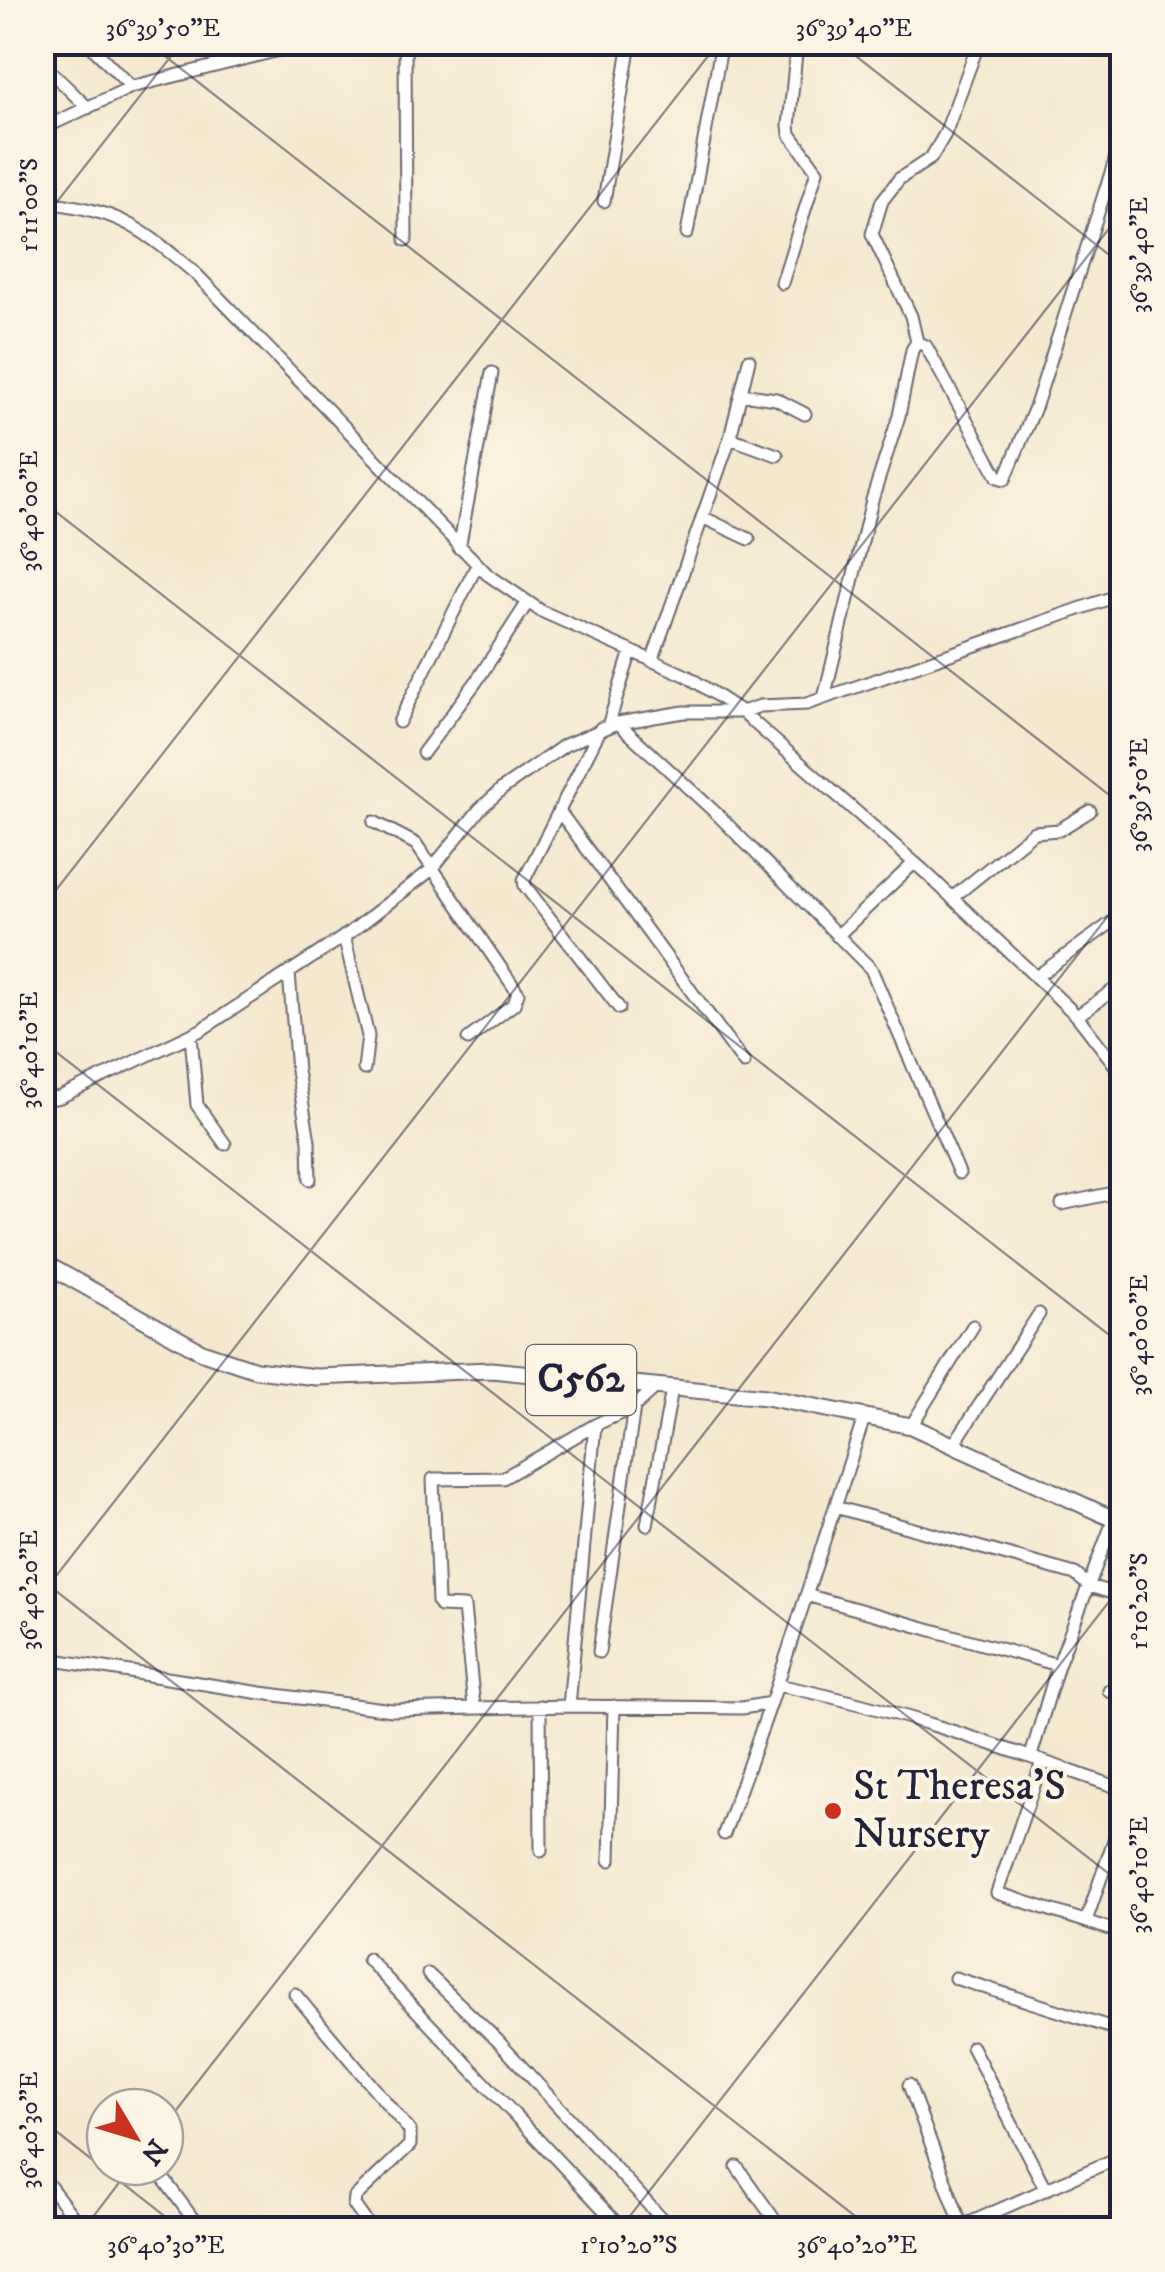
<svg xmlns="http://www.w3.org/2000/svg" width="1165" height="2272" viewBox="0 0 1165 2272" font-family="'IM FELL DW Pica',serif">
<rect width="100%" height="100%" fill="#fcf5e5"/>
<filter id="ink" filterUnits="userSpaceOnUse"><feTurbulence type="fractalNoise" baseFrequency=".01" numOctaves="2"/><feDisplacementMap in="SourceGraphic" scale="20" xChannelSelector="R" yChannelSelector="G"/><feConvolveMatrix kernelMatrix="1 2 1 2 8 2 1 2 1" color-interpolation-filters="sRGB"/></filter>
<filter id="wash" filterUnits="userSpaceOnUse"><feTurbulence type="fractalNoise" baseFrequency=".0048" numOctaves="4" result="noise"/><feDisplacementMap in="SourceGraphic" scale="40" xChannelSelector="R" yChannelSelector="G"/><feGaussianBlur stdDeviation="2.25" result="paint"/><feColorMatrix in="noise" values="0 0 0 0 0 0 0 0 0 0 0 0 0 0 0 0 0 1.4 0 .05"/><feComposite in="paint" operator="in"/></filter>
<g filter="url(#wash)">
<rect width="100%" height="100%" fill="#f5e8cf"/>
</g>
<g filter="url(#ink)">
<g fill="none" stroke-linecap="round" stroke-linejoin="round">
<g stroke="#6c676f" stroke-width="15">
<path id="minor" d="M 87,42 L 131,87
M 405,42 L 406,240
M 42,63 L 88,108
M 42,129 L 131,87 L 311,42
M 604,201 L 630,42
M 42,202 C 117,209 141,227 197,275 L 487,574 L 541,611 L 687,676 L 742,712 L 925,872 L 1036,977 L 1077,1016 L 1122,1074
M 687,233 L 722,42
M 782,283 L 817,171 L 790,134 L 789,126 L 797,42
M 917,342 L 926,346 L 998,477 L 1005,479 L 1036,405 L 1118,151
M 742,394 L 776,399 L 805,414
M 730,438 L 777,455
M 702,517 L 749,539
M 459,548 L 492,373
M 652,661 L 730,438 L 749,360
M 824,698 L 872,500 L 899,416 L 912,350 L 917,342 L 911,316 L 872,234 L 882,201 L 899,179 L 931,158 L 945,134 L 979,42
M 399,722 L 477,565
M 618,723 L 718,815 L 871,969 L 959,1173
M 608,726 L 631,651
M 601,728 L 559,811 L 744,1063
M 423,753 L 476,682 L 528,602
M 559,811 L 524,880 L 525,886 L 619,1008
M 374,822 L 416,844 L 518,993 L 514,1004 L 468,1039
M 952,898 L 1034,832 L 1059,830 L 1090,811
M 344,936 L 368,1036 L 364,1069
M 837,936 L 914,863
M 289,973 L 297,1071 L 309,1141 L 310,1179
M 1036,977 L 1122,915
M 1077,1016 L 1122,984
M 191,1035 L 197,1105 L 225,1144
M 42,1100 L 60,1097 L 201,1030 L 348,934 L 431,870 L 480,809 L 502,789 L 565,745 L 618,723 L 684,712 L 742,712 L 760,706 L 807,704 L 1122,594
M 1062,1204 L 1122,1191
M 865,1415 L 777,1685 C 896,1708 1009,1750 1122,1789
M 911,1426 L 973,1326
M 954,1444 L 1039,1314
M 835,1507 L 1075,1574 L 1089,1586 L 1122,1596
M 647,1525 L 672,1389
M 806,1595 L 1058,1665
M 599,1652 L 634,1407
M 42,1658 L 261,1693 L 392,1710 L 569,1706 L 742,1708 L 771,1703 L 777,1685
M 1109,1691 L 1122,1695
M 540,1706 L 541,1851
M 569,1706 L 595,1425 L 634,1407 L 655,1388
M 474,1707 L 464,1607 L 440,1606 L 438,1602 L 433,1479 L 503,1478 L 595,1425
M 1031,1756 L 1058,1665 L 1114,1519
M 1042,1762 L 997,1893 L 1122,1933
M 724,1834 L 771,1703
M 610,1860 L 614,1706
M 1086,1921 L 1122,1817
M 368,1959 L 623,2230
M 428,1974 L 498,2041 L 672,2230
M 955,1978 L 1122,2031
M 295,1994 L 410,2131 L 410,2145 L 355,2197 L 354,2205 L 372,2230
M 972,2047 L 1046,2190
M 909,2085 L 962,2226
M 155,2167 L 201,2230
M 737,2167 L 782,2230
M 42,2176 L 83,2230
M 953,2230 L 1122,2156"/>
</g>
<g stroke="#6c676f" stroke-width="19">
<path id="major" d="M 42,1262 L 202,1352 L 256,1370 L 316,1377 L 491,1370 L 766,1397 L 911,1426 L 1122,1523"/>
</g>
<use href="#minor" stroke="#fff" stroke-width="11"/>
<use href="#major" stroke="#fff" stroke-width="15"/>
</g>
</g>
<path fill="none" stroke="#22223b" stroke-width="2.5" stroke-opacity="0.45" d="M 147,42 L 1122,805M 838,42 L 1122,265M 42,221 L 182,42M 42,501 L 1122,1345M 42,908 L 719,42M 42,1041 L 1122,1884M 42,1580 L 873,2230M 42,1594 L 1122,212M 42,2120 L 182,2230M 165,2124 L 1122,898M 83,2230 L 131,2167M 619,2230 L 1122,1585"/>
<circle fill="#c8321e" stroke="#fcf5e5" stroke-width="4" cx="833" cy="1811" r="10"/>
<g text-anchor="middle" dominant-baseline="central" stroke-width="8" stroke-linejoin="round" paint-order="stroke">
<rect fill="#fcf5e5" stroke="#63616e" stroke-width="2.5" x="526" y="1345" width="110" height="70" rx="8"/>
<g font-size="40" font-weight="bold" fill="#22223b">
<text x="581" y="1380">C562</text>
</g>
<g font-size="42" fill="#22223b" stroke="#fcf5e5" text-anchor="start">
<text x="853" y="1787">St Theresa'S<tspan x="853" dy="48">Nursery</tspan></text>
</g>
</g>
<rect width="1165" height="2272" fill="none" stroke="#fcf5e5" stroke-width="110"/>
<g transform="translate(135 2137) rotate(128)"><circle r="48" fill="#fcf5e5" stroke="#a5a1a1" stroke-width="2.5"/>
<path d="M0-8L18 38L0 25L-18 38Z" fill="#c8321e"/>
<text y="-15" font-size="28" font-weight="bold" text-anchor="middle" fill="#22223b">N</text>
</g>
<rect x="55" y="55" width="1055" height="2162" fill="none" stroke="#22223b" stroke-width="4"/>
<g font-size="25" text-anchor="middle" fill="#22223b">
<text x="163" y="36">36°39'50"E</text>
<text x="854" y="36">36°39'40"E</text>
<text transform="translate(28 205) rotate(-90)" y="9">1°11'00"S</text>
<text transform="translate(1138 255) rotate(-90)" y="9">36°39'40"E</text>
<text transform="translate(28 511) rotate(-90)" y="9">36°40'00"E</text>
<text transform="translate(1138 795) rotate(-90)" y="9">36°39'50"E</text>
<text transform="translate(28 1050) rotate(-90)" y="9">36°40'10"E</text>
<text transform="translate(1138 1335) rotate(-90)" y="9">36°40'00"E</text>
<text transform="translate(28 1590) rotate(-90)" y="9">36°40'20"E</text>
<text transform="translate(1138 1601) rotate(-90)" y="9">1°10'20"S</text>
<text transform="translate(1138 1875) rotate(-90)" y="9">36°40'10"E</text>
<text transform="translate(28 2130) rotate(-90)" y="9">36°40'30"E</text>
<text x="166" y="2253">36°40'30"E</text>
<text x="629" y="2253">1°10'20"S</text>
<text x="857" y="2253">36°40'20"E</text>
</g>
</svg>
